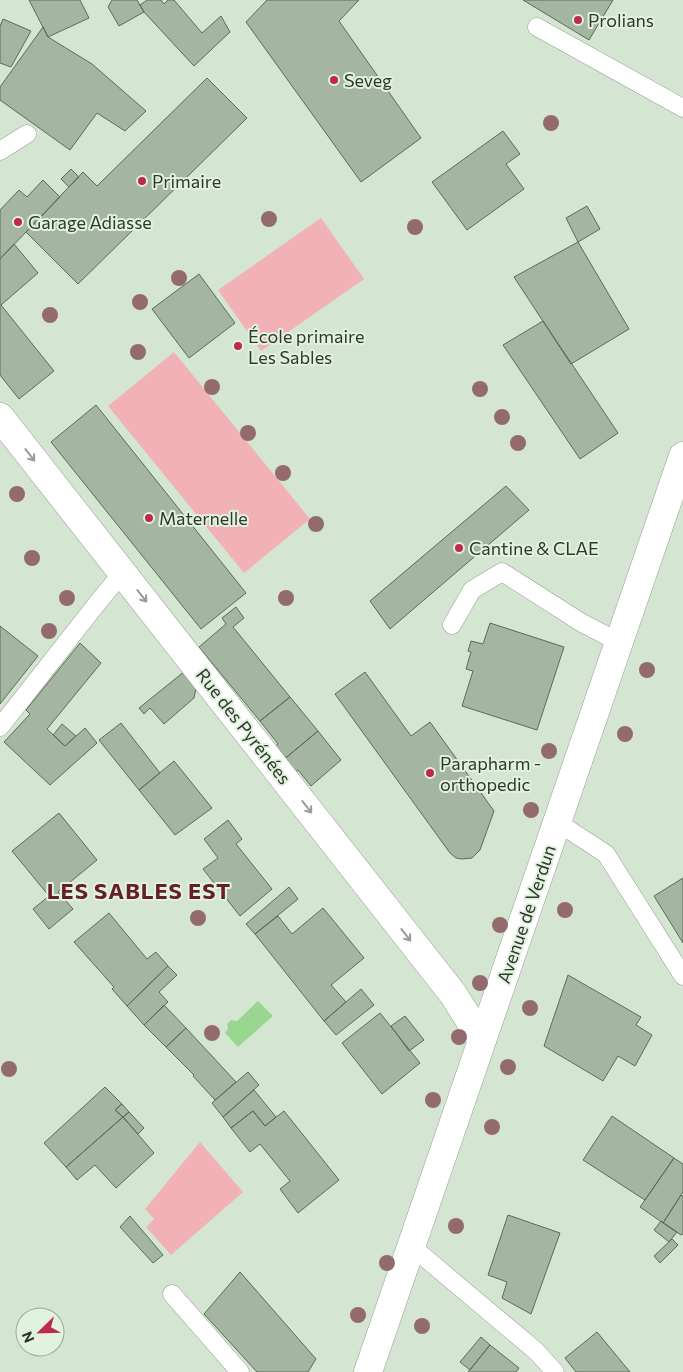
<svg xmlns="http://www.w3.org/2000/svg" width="683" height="1372" viewBox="0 0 683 1372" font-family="Commissioner,sans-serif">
<rect width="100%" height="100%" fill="#d4e6d1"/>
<path fill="#f1b1b5" d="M 321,218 L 364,279 L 261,351 L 218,290 Z
M 174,352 L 310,519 L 244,573 L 108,406 Z
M 200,1142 L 243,1192 L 171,1255 L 146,1227 L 154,1219 L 145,1209 Z"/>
<path fill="#99d790" d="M 258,1001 L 273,1016 L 238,1047 L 225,1033 L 228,1029 L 227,1024 L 231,1020 L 237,1021 Z"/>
<path fill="#a4b6a2" stroke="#5b6b59" d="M 29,0 L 80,0 L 89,18 L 48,37 Z
M 112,0 L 137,0 L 144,12 L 119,26 L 108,7 Z
M 147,0 L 161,0 L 164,4 L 168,0 L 174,0 L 202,33 L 221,16 L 230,32 L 194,66 L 144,12 L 140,5 Z
M 267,0 L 359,0 L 339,21 L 421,138 L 361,182 L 246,22 Z
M 523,0 L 613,0 L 589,40 Z
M 3,19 L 31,31 L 11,67 L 0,63 L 0,26 Z
M 43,27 L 48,37 L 92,64 L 146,111 L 125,131 L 97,113 L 70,150 L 0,100 L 0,87 Z
M 207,78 L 247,118 L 78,284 L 26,232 L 83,172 L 97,186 Z
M 503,131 L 520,154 L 506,164 L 524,189 L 467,230 L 432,182 Z
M 71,169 L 79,177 L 69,187 L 61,179 Z
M 43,180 L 60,197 L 0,259 L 0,210 L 19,190 L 27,197 Z
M 587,206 L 600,229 L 578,242 L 566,218 Z
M 578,242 L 629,329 L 571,364 L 514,277 Z
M 14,244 L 38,273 L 1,305 L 54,371 L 19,399 L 0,375 L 0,259 Z
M 199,274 L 235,323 L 189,358 L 152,309 Z
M 543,321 L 618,433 L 580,459 L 503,345 Z
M 96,405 L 246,593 L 201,629 L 51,442 Z
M 506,486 L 529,510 L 390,629 L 370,601 Z
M 236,607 L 244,618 L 233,627 L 290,697 L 260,721 L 199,647 L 226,624 L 222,618 Z
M 490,623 L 564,647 L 537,730 L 462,706 L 473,671 L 466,669 L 471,652 L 468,651 L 471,641 L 483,644 Z
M 0,626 L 38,656 L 0,704 Z
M 80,643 L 101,663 L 47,729 L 65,746 L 85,728 L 97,743 L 50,785 L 4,742 L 30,714 L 26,710 Z
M 185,671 L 197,683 L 194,698 L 164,724 L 150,708 L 144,714 L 139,708 Z
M 365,672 L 411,736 L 430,722 L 494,811 L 480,850 L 472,858 L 462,859 L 456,858 L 450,853 L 335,694 Z
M 290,697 L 318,731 L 282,761 L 272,749 L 278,744 L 260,721 Z
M 121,723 L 160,773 L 139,790 L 99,740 Z
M 62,724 L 76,736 L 65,746 L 53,735 Z
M 318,731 L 341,760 L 311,786 L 298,770 L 293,774 L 282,761 Z
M 174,761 L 212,808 L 175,835 L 139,790 Z
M 59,813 L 97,860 L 58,892 L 73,909 L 49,929 L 33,909 L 49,896 L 12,851 Z
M 228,820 L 242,839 L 236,844 L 272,889 L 240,916 L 203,869 L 218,858 L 204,839 Z
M 683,878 L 683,943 L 654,896 Z
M 289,887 L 298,899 L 255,934 L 246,924 Z
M 323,908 L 364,958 L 331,985 L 346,1002 L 324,1021 L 255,934 L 278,916 L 292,934 Z
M 109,913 L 147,959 L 156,952 L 168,966 L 127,1006 L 112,989 L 114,987 L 74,942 Z
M 168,966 L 177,975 L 159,992 L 168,1002 L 144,1025 L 127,1006 Z
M 568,975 L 641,1017 L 636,1025 L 652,1035 L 635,1066 L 618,1056 L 603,1081 L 544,1046 Z
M 361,989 L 374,1005 L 336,1035 L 324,1021 Z
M 164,1005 L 186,1028 L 166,1047 L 144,1025 Z
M 380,1013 L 420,1063 L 382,1094 L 342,1043 Z
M 405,1016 L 424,1040 L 409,1051 L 391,1026 Z
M 186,1028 L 236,1082 L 215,1100 L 193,1076 L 194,1075 L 166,1047 Z
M 248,1072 L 259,1085 L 223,1117 L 212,1103 Z
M 105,1087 L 122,1104 L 115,1110 L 123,1117 L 66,1167 L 44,1143 Z
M 254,1090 L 276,1117 L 265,1126 L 253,1111 L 231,1128 L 223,1117 Z
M 122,1104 L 129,1112 L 123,1117 L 115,1110 Z
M 253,1111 L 265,1126 L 284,1111 L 339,1180 L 298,1213 L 280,1189 L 290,1181 L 260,1144 L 250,1152 L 231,1128 Z
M 129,1112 L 144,1128 L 138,1134 L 123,1117 Z
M 612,1116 L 674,1158 L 645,1200 L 583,1160 Z
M 123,1117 L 154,1153 L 116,1188 L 95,1165 L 77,1180 L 66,1167 Z
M 674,1158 L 683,1164 L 683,1192 L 663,1223 L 640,1207 Z
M 681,1195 L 683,1196 L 683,1234 L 681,1235 L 663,1223 Z
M 508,1215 L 560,1233 L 531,1314 L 502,1298 L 507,1282 L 488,1275 Z
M 130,1216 L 163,1255 L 153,1263 L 120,1227 Z
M 661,1221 L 677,1232 L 669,1242 L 654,1230 Z
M 672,1239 L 678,1245 L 660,1263 L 654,1256 Z
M 240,1272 L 316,1359 L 308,1372 L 257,1372 L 204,1314 Z
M 597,1332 L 630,1372 L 576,1372 L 565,1358 Z
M 481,1337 L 490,1345 L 470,1370 L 460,1362 Z
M 490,1345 L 519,1368 L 516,1372 L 468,1372 Z"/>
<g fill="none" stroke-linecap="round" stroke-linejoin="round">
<g stroke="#91a28e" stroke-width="19">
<path id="lane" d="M 537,27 L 683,108
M 0,151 L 27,134
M 452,625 L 472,590 L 502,572 L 582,623 L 619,642
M 0,727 L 99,601 L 123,572
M 557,822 L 606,854 L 683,976
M 411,1246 L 536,1351 L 555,1372
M 172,1294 L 240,1372"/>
</g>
<g stroke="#91a28e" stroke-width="29">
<path id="street" d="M 0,417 L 453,994 L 482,1040"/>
</g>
<g stroke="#91a28e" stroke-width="29">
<path id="primary" d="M 368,1372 L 683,456"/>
</g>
<use href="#lane" stroke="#fff" stroke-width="18"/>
<use href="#street" stroke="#fff" stroke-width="28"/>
<use href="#primary" stroke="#fff" stroke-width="28"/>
</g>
<g fill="#936b6f">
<circle cx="551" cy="123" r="8"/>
<circle cx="269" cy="219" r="8"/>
<circle cx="415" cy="227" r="8"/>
<circle cx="179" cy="278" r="8"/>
<circle cx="140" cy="302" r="8"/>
<circle cx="50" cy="315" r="8"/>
<circle cx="138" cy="352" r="8"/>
<circle cx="212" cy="387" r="8"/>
<circle cx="480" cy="389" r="8"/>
<circle cx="502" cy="417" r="8"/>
<circle cx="248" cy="433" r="8"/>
<circle cx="518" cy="443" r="8"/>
<circle cx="283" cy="473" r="8"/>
<circle cx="17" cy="494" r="8"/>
<circle cx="316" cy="524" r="8"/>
<circle cx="32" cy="558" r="8"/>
<circle cx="67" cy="598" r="8"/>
<circle cx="286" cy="598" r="8"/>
<circle cx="49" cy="631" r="8"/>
<circle cx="647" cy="670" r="8"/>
<circle cx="625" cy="734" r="8"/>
<circle cx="549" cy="751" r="8"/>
<circle cx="531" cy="810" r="8"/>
<circle cx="565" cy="910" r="8"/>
<circle cx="198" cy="918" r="8"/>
<circle cx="500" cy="925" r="8"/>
<circle cx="480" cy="983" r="8"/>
<circle cx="530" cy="1008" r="8"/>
<circle cx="212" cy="1033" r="8"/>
<circle cx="459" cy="1037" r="8"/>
<circle cx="508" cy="1067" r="8"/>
<circle cx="9" cy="1069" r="8"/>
<circle cx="433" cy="1100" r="8"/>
<circle cx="492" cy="1127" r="8"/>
<circle cx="456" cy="1226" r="8"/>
<circle cx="387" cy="1263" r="8"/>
<circle cx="358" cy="1315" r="8"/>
<circle cx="422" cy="1326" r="8"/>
</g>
<defs><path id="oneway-shaft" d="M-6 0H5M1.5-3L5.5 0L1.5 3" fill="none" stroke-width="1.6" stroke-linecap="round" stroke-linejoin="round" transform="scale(1.25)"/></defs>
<g stroke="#989b97">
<use href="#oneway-shaft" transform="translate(30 455) rotate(52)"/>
<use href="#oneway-shaft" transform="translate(142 596) rotate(52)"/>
<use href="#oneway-shaft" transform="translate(307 807) rotate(52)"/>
<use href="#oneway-shaft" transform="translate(406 935) rotate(52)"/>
</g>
<g fill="#bc2b4b" stroke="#e1f3de" stroke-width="2">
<circle cx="578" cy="20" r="5"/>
<circle cx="334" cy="80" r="5"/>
<circle cx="142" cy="181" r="5"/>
<circle cx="18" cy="222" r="5"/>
<circle cx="238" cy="346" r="5"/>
<circle cx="149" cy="518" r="5"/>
<circle cx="459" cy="548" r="5"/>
<circle cx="430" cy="773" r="5"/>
</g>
<g text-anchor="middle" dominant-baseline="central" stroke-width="4" stroke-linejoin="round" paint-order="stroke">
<g font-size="18" fill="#30372f" stroke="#e1f3de" text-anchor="start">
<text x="588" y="20">Prolians</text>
<text x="344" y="80">Seveg</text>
<text x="152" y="181">Primaire</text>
<text x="28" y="222">Garage Adiasse</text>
<text x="248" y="336">École primaire<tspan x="248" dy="21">Les Sables</tspan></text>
<text x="159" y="518">Maternelle</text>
<text x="469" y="548">Cantine &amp; CLAE</text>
<text x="440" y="763">Parapharm -<tspan x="440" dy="21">orthopedic</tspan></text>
</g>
<g font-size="18" fill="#30372f" stroke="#e1f3de">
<text transform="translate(244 726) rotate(52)">Rue des Pyrénées</text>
<text transform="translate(526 914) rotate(-71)">Avenue de Verdun</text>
</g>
<g font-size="22" font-weight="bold" letter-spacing="1" fill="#641f2a" stroke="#e1f3de">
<text x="139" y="890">LES SABLES EST</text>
</g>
</g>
<g transform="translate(40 1332) rotate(247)"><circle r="24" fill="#e1f3de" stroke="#9aa898"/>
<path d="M0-4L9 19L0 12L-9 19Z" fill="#bc2b4b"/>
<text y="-8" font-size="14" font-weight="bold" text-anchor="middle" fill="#30372f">N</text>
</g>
</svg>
